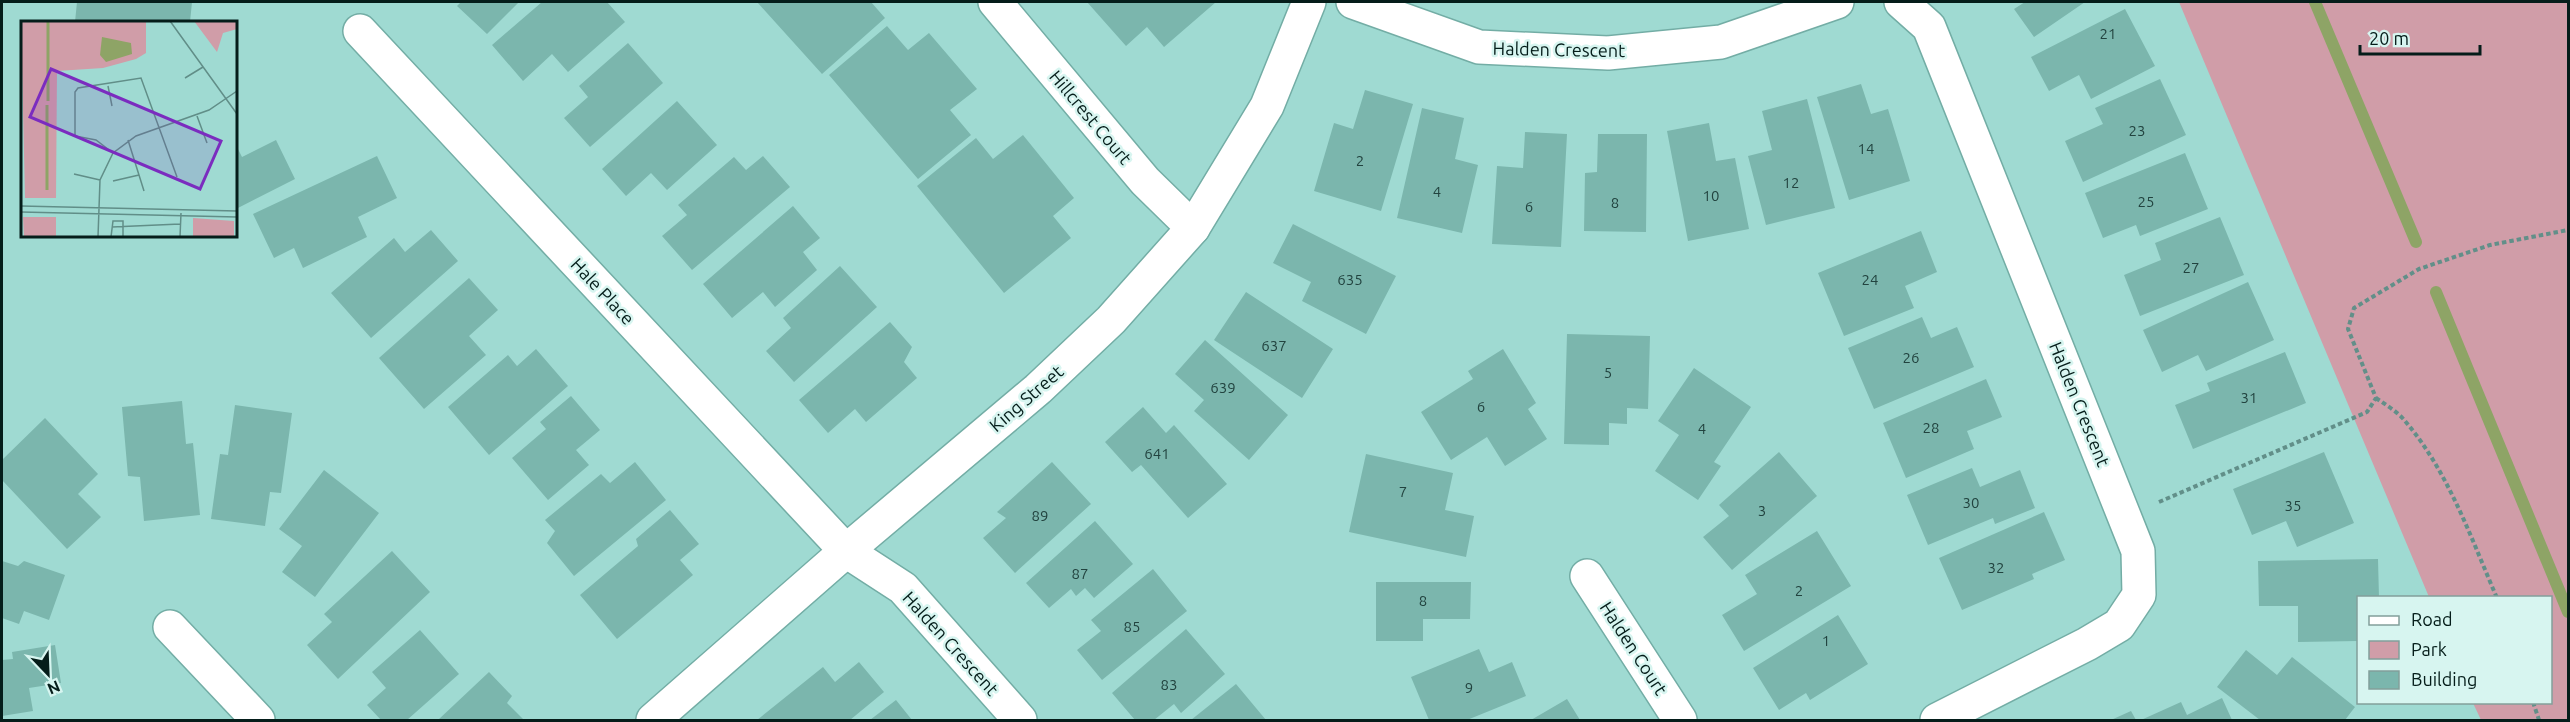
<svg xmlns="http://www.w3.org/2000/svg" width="2570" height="722" viewBox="0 0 2570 722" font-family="Ubuntu,sans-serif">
<rect width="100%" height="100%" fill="#9fdad2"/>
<path fill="#d09da8" d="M 2179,2 L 2568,2 L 2568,720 L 2481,720 L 2473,703 L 2550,702 L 2550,598 L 2429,597 Z"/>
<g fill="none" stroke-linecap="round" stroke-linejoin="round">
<path stroke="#8ea466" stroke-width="12" d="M 2315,2 L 2416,242
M 2436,292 L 2568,612"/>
</g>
<path fill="#7bb6ad" d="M 77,2 L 192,2 L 190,22 L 75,22 Z
M 461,2 L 519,2 L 487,34 L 457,6 Z
M 542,2 L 607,2 L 625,22 L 568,72 L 552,54 L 523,81 L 492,45 Z
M 757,2 L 871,2 L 885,18 L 822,74 Z
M 1087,2 L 1216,2 L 1164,47 L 1147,27 L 1126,46 Z
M 2025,2 L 2085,2 L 2034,37 L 2014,9 Z
M 2125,9 L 2155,66 L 2091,99 L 2079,75 L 2049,91 L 2031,57 Z
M 887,26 L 908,50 L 929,33 L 977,89 L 950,110 L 971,135 L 918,179 L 829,75 Z
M 628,43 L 663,83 L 590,147 L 564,118 L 588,97 L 579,86 Z
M 2160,79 L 2186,135 L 2083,182 L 2065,141 L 2103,124 L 2095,108 Z
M 1861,84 L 1871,114 L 1888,109 L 1910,181 L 1849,200 L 1817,97 Z
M 1365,90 L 1413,104 L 1381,211 L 1314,191 L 1334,123 L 1353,129 Z
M 1807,99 L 1835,208 L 1766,225 L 1748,156 L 1772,150 L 1762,111 Z
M 677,101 L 717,145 L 667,190 L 651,173 L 626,196 L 602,169 Z
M 1422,108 L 1464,118 L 1455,159 L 1478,165 L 1462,233 L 1397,218 Z
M 1709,123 L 1716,161 L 1735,158 L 1749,229 L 1688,241 L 1667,131 Z
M 1525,132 L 1567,134 L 1561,247 L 1492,244 L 1497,166 L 1523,168 Z
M 1598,134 L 1647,134 L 1646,232 L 1584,231 L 1585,173 L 1597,172 Z
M 1023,135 L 1074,198 L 1053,216 L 1071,238 L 1004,293 L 917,186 L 976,138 L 993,159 Z
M 276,140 L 295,179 L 236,209 L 236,145 L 242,157 Z
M 2185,153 L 2208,209 L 2140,236 L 2136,225 L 2103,238 L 2085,193 Z
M 377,156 L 397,198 L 358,217 L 367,237 L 303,268 L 294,248 L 274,258 L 253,214 Z
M 763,156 L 790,187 L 692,270 L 662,236 L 687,215 L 678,205 L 734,157 L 746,170 Z
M 793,206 L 820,238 L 803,252 L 817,270 L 775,307 L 763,292 L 732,318 L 703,284 Z
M 2220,217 L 2244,275 L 2140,316 L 2124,275 L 2161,260 L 2155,243 Z
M 1293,224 L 1396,276 L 1366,334 L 1302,301 L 1311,282 L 1273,263 Z
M 431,230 L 458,261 L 371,338 L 331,293 L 394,238 L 405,252 Z
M 1921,231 L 1937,272 L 1905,286 L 1914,308 L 1844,336 L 1818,273 Z
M 840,266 L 877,307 L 794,382 L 766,351 L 791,328 L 783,318 Z
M 469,278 L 498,310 L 469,336 L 486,355 L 424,409 L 379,358 Z
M 2248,282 L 2274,340 L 2206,371 L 2198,355 L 2162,372 L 2143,330 Z
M 1246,292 L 1333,349 L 1302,398 L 1214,340 Z
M 1922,317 L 1931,338 L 1957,327 L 1974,367 L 1874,409 L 1848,348 Z
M 890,322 L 912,347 L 904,362 L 917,378 L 866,422 L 855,409 L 828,433 L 799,400 Z
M 1567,334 L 1650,336 L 1648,409 L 1627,408 L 1627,424 L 1609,423 L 1609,445 L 1564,444 Z
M 1205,340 L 1288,415 L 1249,460 L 1194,411 L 1204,400 L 1175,374 Z
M 536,349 L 568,386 L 489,455 L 448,407 L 508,355 L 517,366 Z
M 1503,349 L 1536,403 L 1528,409 L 1547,439 L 1505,466 L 1487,437 L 1451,460 L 1421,412 L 1473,379 L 1468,371 Z
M 2285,352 L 2306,403 L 2193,449 L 2175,405 L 2210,391 L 2207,383 Z
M 1694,368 L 1751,407 L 1714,462 L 1721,466 L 1698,500 L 1655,471 L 1679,435 L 1658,421 Z
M 1986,379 L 2002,417 L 1967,431 L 1974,449 L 1906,478 L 1883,423 Z
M 571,396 L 600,430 L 576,450 L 589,465 L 548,500 L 512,458 L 546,429 L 540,422 Z
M 182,401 L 186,444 L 193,443 L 200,515 L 144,521 L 140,477 L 128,476 L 122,407 Z
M 235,405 L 292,413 L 281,493 L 270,492 L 265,526 L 211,519 L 220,454 L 228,455 Z
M 1143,407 L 1166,433 L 1174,425 L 1227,484 L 1188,518 L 1141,465 L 1132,472 L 1105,442 Z
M 45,418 L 98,474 L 78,494 L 101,517 L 67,549 L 2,480 L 2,460 Z
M 1779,452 L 1817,496 L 1732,570 L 1703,537 L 1729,516 L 1719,505 Z
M 2324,452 L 2354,523 L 2297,547 L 2286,521 L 2252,535 L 2233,489 Z
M 1366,454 L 1453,473 L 1445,510 L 1474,516 L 1466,557 L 1349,532 Z
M 635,462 L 666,500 L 574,576 L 547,543 L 555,531 L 545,520 L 601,474 L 610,483 Z
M 1052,462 L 1091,504 L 1015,573 L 983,538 L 1006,518 L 997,512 Z
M 1972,468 L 1980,487 L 2020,470 L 2035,508 L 1995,524 L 1993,518 L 1928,545 L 1907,495 Z
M 324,470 L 379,513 L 315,597 L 282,572 L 302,546 L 279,529 Z
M 670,510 L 699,544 L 680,560 L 693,575 L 617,639 L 580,595 L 638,546 L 636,539 Z
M 2044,512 L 2065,560 L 2032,574 L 2034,579 L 1962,610 L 1939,558 Z
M 1095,521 L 1133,564 L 1094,598 L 1085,588 L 1076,596 L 1071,589 L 1049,608 L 1026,583 Z
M 1817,531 L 1851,586 L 1744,651 L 1722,615 L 1757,594 L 1745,575 Z
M 392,551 L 430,592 L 338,679 L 307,645 L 332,622 L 324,614 Z
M 2378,559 L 2379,598 L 2358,598 L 2358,641 L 2298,642 L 2298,606 L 2259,606 L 2258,561 Z
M 2,561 L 18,566 L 24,561 L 65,575 L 49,620 L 24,611 L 19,624 L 2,618 Z
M 1153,569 L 1187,611 L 1102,680 L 1077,650 L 1101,631 L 1091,620 Z
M 1376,582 L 1471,582 L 1470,619 L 1423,619 L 1423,641 L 1376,641 Z
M 1838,615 L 1868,664 L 1810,700 L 1806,693 L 1779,710 L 1753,668 Z
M 1186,629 L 1225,674 L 1181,713 L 1174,704 L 1154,720 L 1135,720 L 1112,693 Z
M 420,630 L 459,674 L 407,720 L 381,720 L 367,705 L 386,688 L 372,672 Z
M 55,645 L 61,683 L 29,688 L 33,711 L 2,716 L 2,660 L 13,659 L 12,652 Z
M 1479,649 L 1489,672 L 1512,662 L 1526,696 L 1467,720 L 1429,720 L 1411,677 Z
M 2246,650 L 2277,675 L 2292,657 L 2355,707 L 2345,720 L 2260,720 L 2217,687 Z
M 859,662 L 884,692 L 850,720 L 757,720 L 823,667 L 835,682 Z
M 489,672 L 512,696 L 507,703 L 524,720 L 438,720 Z
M 1236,684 L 1266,720 L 1191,720 Z
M 2222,698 L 2232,720 L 2141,720 L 2181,702 L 2187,715 Z
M 1567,699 L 1580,720 L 1531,720 Z
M 896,700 L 912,720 L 870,720 Z
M 2131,711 L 2136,720 L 2111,720 Z"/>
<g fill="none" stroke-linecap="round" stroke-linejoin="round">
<g stroke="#73ada5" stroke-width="36">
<path id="minor" d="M 995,2 L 1145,181 L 1193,228
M 1353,2 L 1479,47 L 1608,53 L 1721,42 L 1837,2
M 1901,2 L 1929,27 L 2138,551 L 2139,595 L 2119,625 L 2087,644 L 1937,720
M 360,31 L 846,551 L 903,588 L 1020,720
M 1587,576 L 1680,720
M 170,627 L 258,720"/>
</g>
<g stroke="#73ada5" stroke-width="36">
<path id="tertiary" d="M 653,720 L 846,551 L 1038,389 L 1111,320 L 1193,228 L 1267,106 L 1309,2"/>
</g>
<path stroke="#628f89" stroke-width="4" stroke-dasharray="4.5 3" stroke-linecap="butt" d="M 2376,398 C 2386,405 2398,412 2405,421 C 2448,471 2471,538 2497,598
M 2159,502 L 2367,412 L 2376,398 L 2348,329 L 2354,308 L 2419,269 L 2490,245 L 2568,230
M 2533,702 L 2539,720"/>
<use href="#minor" stroke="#fff" stroke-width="33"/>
<use href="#tertiary" stroke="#fff" stroke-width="33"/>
</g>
<g text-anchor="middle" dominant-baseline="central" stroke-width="5" stroke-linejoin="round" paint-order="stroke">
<g font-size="15" fill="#22433f">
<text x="2108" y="33">21</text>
<text x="2137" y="130">23</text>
<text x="1866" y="148">14</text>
<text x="1360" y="160">2</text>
<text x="1791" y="182">12</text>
<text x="1437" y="191">4</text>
<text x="1711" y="195">10</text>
<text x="2146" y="201">25</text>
<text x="1615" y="202">8</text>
<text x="1529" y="206">6</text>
<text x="2191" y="267">27</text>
<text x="1350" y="279">635</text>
<text x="1870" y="279">24</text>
<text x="1274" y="345">637</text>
<text x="1911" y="357">26</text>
<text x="1608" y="372">5</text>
<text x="1223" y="387">639</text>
<text x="2249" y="397">31</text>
<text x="1481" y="406">6</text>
<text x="1931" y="427">28</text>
<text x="1702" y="428">4</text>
<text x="1157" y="453">641</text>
<text x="1403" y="491">7</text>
<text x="1971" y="502">30</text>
<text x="2293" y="505">35</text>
<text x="1762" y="510">3</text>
<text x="1040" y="515">89</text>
<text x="1996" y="567">32</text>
<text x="1080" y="573">87</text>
<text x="1799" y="590">2</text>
<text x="1423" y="600">8</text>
<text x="1132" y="626">85</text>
<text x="1826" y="640">1</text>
<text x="1169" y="684">83</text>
<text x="1469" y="687">9</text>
</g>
<g font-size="18" fill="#051d1a" stroke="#d7f5f0">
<text transform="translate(1559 49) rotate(1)">Halden Crescent</text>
<text transform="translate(1091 117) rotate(50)">Hillcrest Court</text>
<text transform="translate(603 291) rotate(47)">Hale Place</text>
<text transform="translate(1026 398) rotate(-41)">King Street</text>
<text transform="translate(2080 404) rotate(68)">Halden Crescent</text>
<text transform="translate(951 643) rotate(48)">Halden Crescent</text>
<text transform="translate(1634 648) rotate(57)">Halden Court</text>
</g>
</g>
<g transform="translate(21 21)">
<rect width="216" height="216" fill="#9fdad2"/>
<path d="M 0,0 L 125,0 L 125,32 L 115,38 L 82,47 L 36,50 L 35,177 L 4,177 ZM 173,0 L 216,0 L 216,8 L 202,12 L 196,31 ZM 2,196 L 35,196 L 35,216 L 3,216 ZM 172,197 L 213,200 L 213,216 L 172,216 Z" fill="#d09da8"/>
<path d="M 81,16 L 110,22 L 111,33 L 85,41 L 79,34 Z" fill="#8ea466"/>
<path fill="none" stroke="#8ea466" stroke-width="3" d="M 27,80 L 27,0M 26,169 L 26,84"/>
<path fill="none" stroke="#618e88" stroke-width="1.5" d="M 149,0 L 216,93M 164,57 L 182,46M 87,65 L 91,85M 176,95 L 186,122M 107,119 L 123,170M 92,132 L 75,119 L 54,115 L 54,71 L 57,67 L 120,57 L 156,156M 53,153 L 79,159M 92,160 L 118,154M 0,185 L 216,190M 0,191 L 216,196M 91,206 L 159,203M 77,216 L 79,159 L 92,132 L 115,115 L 188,89 L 216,70M 90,216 L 92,200 L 102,200 L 102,216M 159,216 L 160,192"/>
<path fill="#7b2cbf" fill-opacity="0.15" stroke="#7b2cbf" stroke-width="3" d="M 30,48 L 200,120 L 179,168 L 9,96 Z"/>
<rect width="216" height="216" fill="none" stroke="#051d1a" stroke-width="3"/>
</g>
<rect width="2570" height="722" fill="none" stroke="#051d1a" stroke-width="6"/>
<rect x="2357" y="596" width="195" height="108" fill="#d7f5f0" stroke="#839f9a" stroke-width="1.5"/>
<rect x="2369" y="616" width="30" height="9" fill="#ffffff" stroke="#839f9a" stroke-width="1.5"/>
<text x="2411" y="626" font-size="18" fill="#051d1a">Road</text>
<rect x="2369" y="641" width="30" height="18" fill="#d09da8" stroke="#839f9a" stroke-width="1.5"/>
<text x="2411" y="656" font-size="18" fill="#051d1a">Park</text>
<rect x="2369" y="671" width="30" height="18" fill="#7bb6ad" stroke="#839f9a" stroke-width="1.5"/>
<text x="2411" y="686" font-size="18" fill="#051d1a">Building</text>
<g transform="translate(48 674) rotate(157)" stroke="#d7f5f0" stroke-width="4.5" paint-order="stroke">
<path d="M0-4.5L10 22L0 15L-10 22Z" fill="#051d1a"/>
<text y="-9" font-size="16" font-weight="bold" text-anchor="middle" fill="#051d1a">N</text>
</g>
<path d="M2360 45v9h120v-9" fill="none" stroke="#051d1a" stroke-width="3"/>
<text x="2369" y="45" font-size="18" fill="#051d1a" stroke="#d7f5f0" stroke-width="4.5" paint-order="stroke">20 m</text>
</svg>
